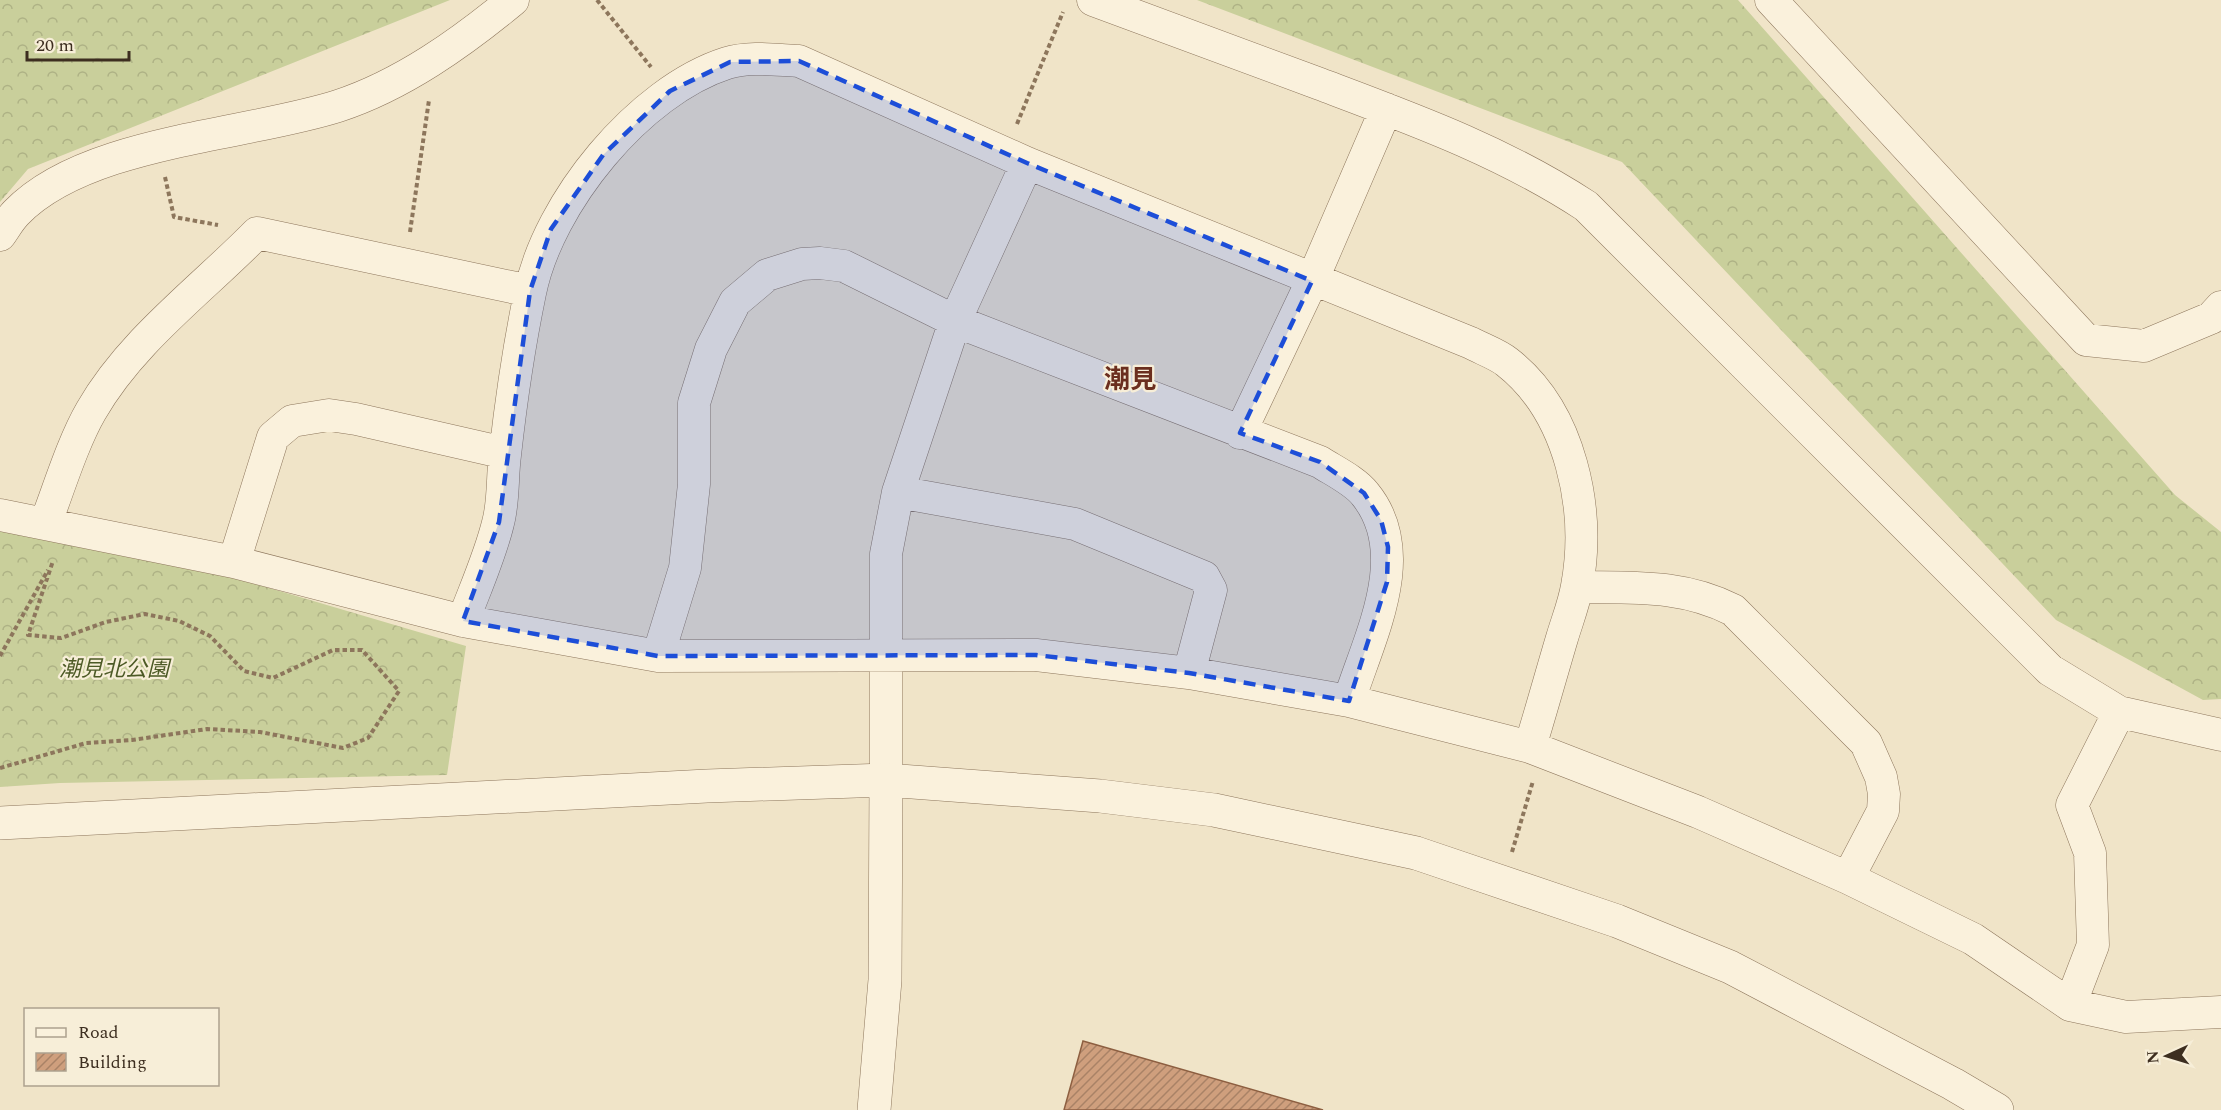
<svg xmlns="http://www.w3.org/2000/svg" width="2221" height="1110" viewBox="0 0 2221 1110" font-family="Spectral,'Noto Sans JP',serif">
<defs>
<pattern id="forest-crowns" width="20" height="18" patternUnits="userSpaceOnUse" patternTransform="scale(1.5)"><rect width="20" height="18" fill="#c9cf9b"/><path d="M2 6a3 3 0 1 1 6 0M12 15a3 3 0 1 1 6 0" fill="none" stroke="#aeb285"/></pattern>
<pattern id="building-hatch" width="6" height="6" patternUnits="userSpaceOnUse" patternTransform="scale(1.5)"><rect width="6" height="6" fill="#cf9f7d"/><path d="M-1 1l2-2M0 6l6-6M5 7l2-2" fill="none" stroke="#a98266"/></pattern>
</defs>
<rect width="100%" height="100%" fill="#f0e4c8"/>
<path fill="url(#forest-crowns)" d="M 0,0 L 450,0 L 28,169 L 0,202 Z
M 1197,0 L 1738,0 L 2175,495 L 2221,532 L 2221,699 L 2203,700 L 2056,620 L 1622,162 Z
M 0,530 L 229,576 L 466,646 L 447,775 L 60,783 L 0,787 Z"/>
<path fill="url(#building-hatch)" stroke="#8d5f41" stroke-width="1.5" d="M 1083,1041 L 1323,1110 L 1064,1110 Z"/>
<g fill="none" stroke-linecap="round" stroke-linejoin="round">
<g stroke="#8d765c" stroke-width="33">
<path id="minor" d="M 1093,0 C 1169,28 1245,56 1320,84 C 1413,119 1502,151 1586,206 L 2050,670 L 2119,712 L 2221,735
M 1771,0 L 2086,340 L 2144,346 L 2211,318 L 2221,307
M 0,235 C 5,228 10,219 16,213 C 85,141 245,136 338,106 C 402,85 461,43 513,0
M 1240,433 L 1312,281 L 1386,109
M 898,492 L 1075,524 L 1204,577 L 1211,590 L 1189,673
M 0,515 L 234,562 L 463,621 L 658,656 L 1036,655 L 1189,673 L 1349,701 L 1530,747 L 1698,812 L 1848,878 L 1973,939 L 2070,1005 L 2126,1017 L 2221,1012
M 46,522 C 59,488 73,442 91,411 C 131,341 201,290 257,233 L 530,291
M 234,562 L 273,437 L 292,421 L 329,415 L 356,419 L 505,453
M 1577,587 C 1634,588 1682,584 1733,610 L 1866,743 L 1881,777 L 1884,794 L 1883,811 L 1848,878
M 463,621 C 475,589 490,556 498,523 C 504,501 502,477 505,455 C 511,401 519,346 530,293 C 548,203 639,91 727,63 C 750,56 776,60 799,61 L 1027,163 L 1471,343 C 1482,349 1497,354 1507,362 C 1571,412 1591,509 1577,586 C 1574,604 1567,621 1562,638 C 1551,675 1541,711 1530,747
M 658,656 L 685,568 L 694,484 L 694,403 L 711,349 L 735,302 L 767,275 L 802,264 L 820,263 L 844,266 L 955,321 L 1320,462 C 1334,471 1355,481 1365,494 C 1414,554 1369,637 1349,701
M 886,780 L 886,554 L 898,492 L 955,321 L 1027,163
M 2070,1005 L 2093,945 L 2090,853 L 2072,805 L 2119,712"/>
</g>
<g stroke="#8d765c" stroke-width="34">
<path id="tertiary" d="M 0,823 L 707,786 L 886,780 L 1100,796 L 1214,810 L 1416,853 L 1617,921 L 1730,967 L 1953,1084 L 1997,1110
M 874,1110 L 885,980 L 886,780"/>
</g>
<path stroke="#8d765c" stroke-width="4" stroke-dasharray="4.5 3" stroke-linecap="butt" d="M 597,0 L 651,67
M 1017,124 L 1063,12
M 165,177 L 174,217 L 218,225
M 410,232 L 429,100
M 0,656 L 48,570
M 0,768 L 86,743 L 132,740 L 207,729 L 260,732 L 343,748 L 368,738 L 399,691 L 362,650 L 333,650 L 273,678 L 244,671 L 210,636 L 179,621 L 145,614 L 106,622 L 61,638 L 28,635 L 53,561
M 1512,852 L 1533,781"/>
<use href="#minor" stroke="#faf1dc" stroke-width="32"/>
<use href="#tertiary" stroke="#faf1dc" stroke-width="33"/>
</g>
<path fill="#1d4ed8" fill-opacity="0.2" stroke="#1d4ed8" stroke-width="4.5" stroke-dasharray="12 8" stroke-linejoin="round" d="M 799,61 L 1027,163 L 1312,281 L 1240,433 L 1320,462 L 1364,493 L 1381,520 L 1388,547 L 1387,582 L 1349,701 L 1189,673 L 1036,655 L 658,656 L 463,621 L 499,522 L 530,291 L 551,229 L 603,155 L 670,91 L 730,62 Z"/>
<g text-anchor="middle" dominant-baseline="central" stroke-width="4.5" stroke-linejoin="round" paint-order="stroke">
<g font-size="22" font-style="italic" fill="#4d5a26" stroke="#f7eed8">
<text x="114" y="669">潮見北公園</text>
</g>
<g font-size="26" font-weight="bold" fill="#6b2e1e" stroke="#f7eed8">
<text x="1130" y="380">潮見</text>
</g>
</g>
<rect x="24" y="1008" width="195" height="78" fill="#f7eed8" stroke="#ada18e" stroke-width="1.5"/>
<rect x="36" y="1028" width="30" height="9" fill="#faf1dc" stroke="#ada18e" stroke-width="1.5"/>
<text x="78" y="1038" font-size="18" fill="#3d2e20">Road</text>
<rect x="36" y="1053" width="30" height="18" fill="url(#building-hatch)" stroke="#ada18e" stroke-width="1.5"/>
<text x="78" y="1068" font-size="18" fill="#3d2e20">Building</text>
<g transform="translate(2167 1056) rotate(266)" stroke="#f7eed8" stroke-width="4.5" paint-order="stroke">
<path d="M0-4.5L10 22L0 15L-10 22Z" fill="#3d2e20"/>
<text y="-9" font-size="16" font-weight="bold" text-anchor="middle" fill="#3d2e20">N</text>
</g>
<path d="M27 51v9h102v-9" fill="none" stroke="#3d2e20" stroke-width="3"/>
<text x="36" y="51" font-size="18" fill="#3d2e20" stroke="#f7eed8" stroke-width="4.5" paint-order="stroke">20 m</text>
</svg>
